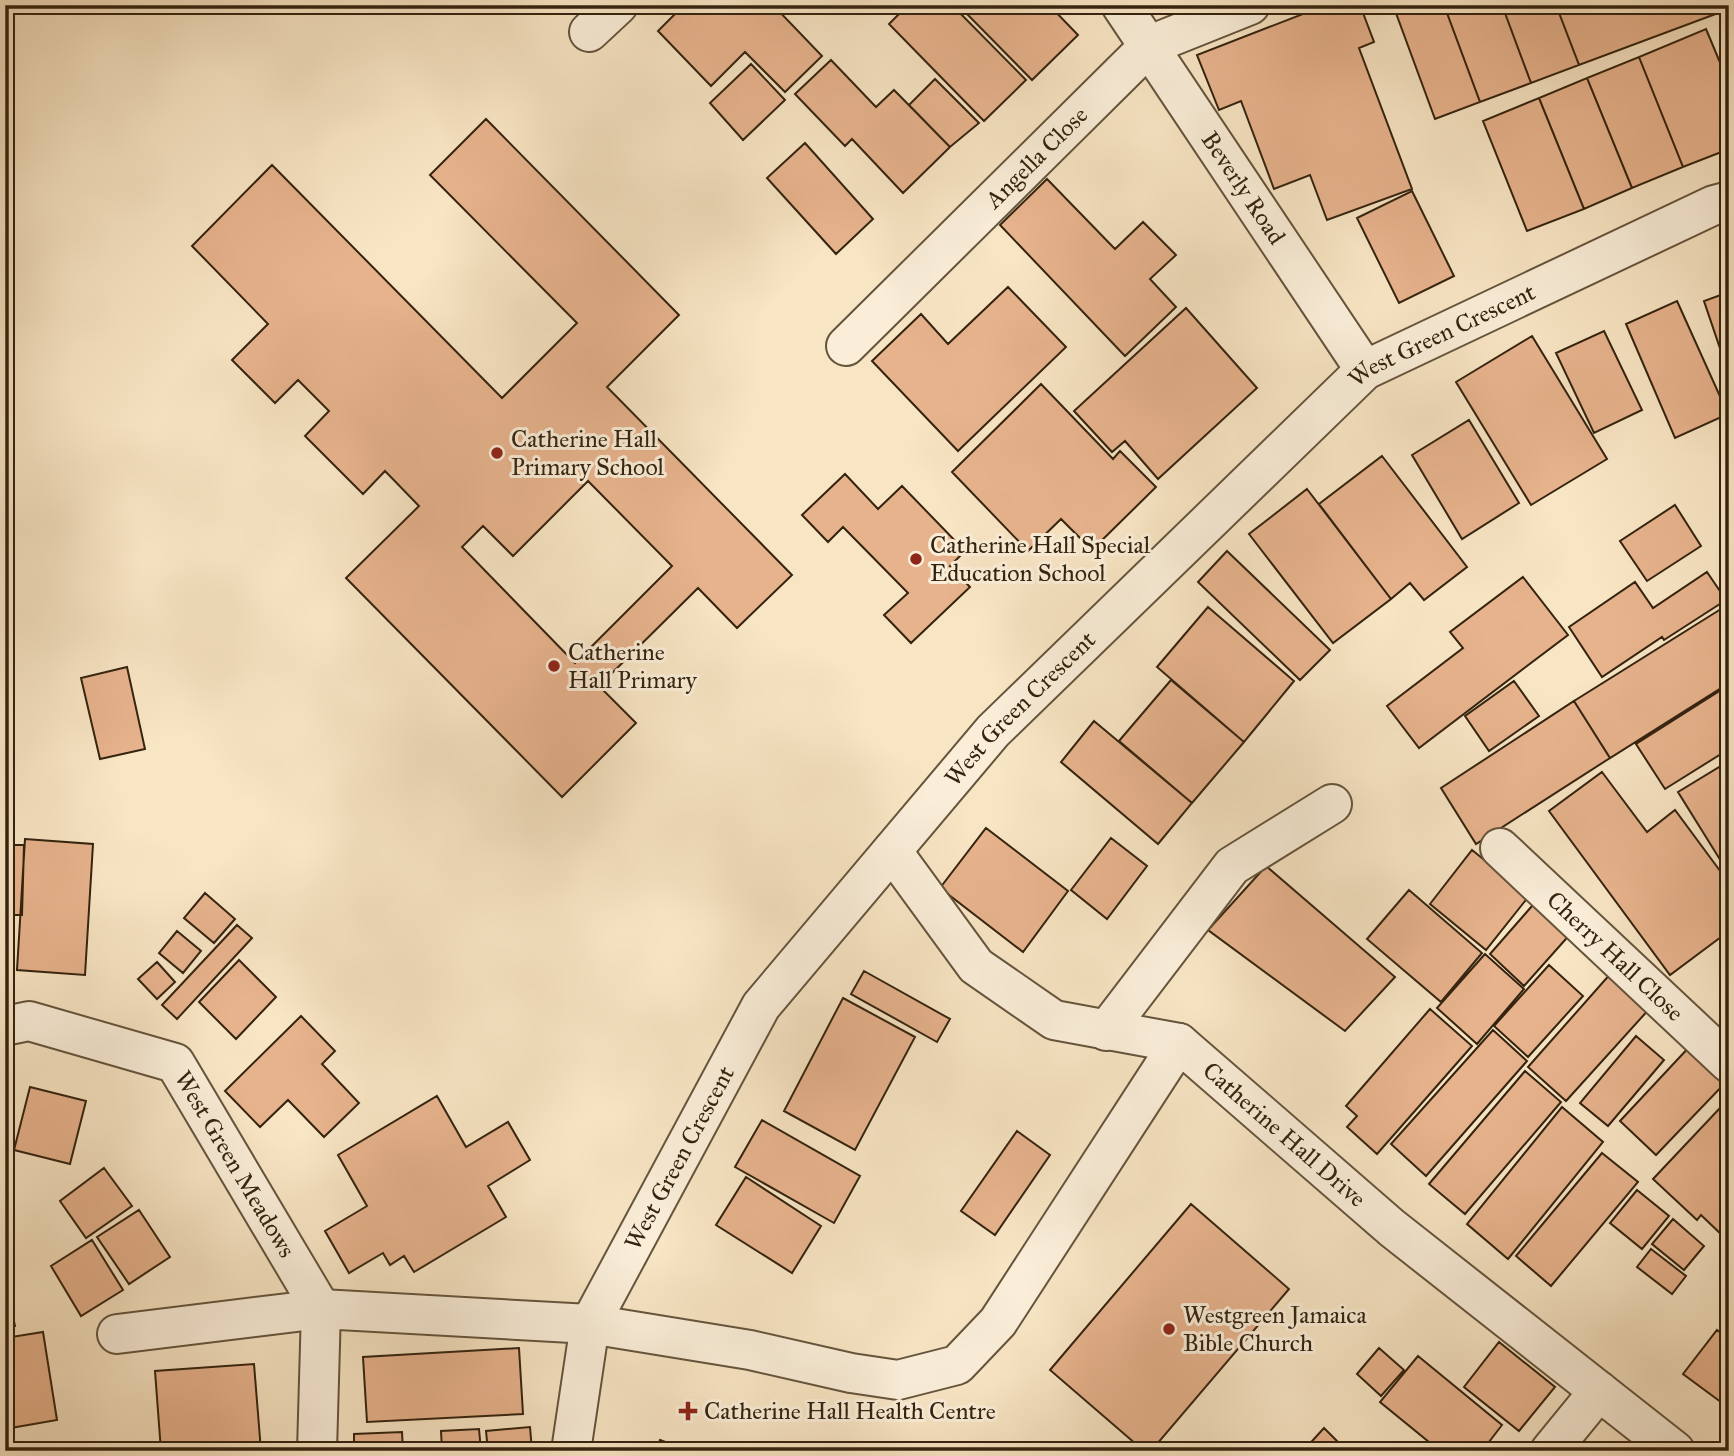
<svg xmlns="http://www.w3.org/2000/svg" width="1734" height="1456" viewBox="0 0 1734 1456" font-family="'IM FELL Great Primer',serif">
<rect width="100%" height="100%" fill="#f8e5c4"/>
<filter id="stains"><feTurbulence type="fractalNoise" baseFrequency=".00286" numOctaves="4"/><feColorMatrix values="0 0 0 0 .2 0 0 0 0 .09 0 0 0 0 .02 0 0 0 .5 -.17"/></filter>
<radialGradient id="worn" r=".72"><stop offset=".6" stop-color="#630" stop-opacity="0"/><stop offset="1" stop-color="#630" stop-opacity=".3"/></radialGradient>
<path fill="#e7b38d" stroke="#34230f" stroke-width="2" fill-rule="evenodd" d="M 684,5 L 773,5 L 822,56 L 785,92 L 745,52 L 711,86 L 658,31 Z
M 908,5 L 952,5 L 1026,80 L 984,121 L 889,24 Z
M 972,5 L 1049,5 L 1078,35 L 1032,80 L 965,12 Z
M 1326,5 L 1360,5 L 1374,42 L 1359,48 L 1412,189 L 1327,220 L 1310,175 L 1274,189 L 1241,101 L 1219,110 L 1197,55 Z
M 1393,5 L 1444,5 L 1480,102 L 1435,119 Z
M 1444,5 L 1502,5 L 1531,83 L 1480,102 Z
M 1502,5 L 1556,5 L 1579,65 L 1531,83 Z
M 1556,5 L 1729,5 L 1729,9 L 1579,65 Z
M 1706,29 L 1729,84 L 1729,149 L 1683,167 L 1639,57 Z
M 1639,57 L 1683,167 L 1632,188 L 1587,78 Z
M 831,60 L 876,107 L 894,90 L 950,147 L 903,193 L 852,139 L 845,146 L 795,94 Z
M 751,64 L 785,100 L 743,140 L 710,103 Z
M 1587,78 L 1632,188 L 1584,209 L 1539,98 Z
M 935,79 L 979,123 L 950,147 L 909,105 Z
M 1539,98 L 1584,209 L 1527,231 L 1483,121 Z
M 486,119 L 679,315 L 607,387 L 792,575 L 737,628 L 698,588 L 599,686 L 636,723 L 562,797 L 346,578 L 419,506 L 385,471 L 363,494 L 305,436 L 329,411 L 298,380 L 275,403 L 232,360 L 268,324 L 192,246 L 272,165 L 502,398 L 577,323 L 430,175 ZM 588,481 L 672,566 L 575,663 L 462,547 L 483,526 L 513,556 Z
M 805,143 L 873,219 L 836,254 L 767,178 Z
M 1047,179 L 1115,249 L 1143,222 L 1176,255 L 1150,279 L 1176,307 L 1125,356 L 1000,225 Z
M 1412,191 L 1454,276 L 1399,303 L 1357,218 Z
M 1008,287 L 1066,347 L 958,451 L 872,361 L 921,314 L 948,344 Z
M 1729,292 L 1729,375 L 1704,301 Z
M 1677,301 L 1728,414 L 1675,438 L 1626,324 Z
M 1186,308 L 1257,388 L 1158,479 L 1125,441 L 1112,452 L 1074,411 Z
M 1604,331 L 1642,410 L 1594,433 L 1556,353 Z
M 1532,336 L 1607,459 L 1531,505 L 1456,382 Z
M 1041,384 L 1113,459 L 1120,451 L 1156,487 L 1092,550 L 1061,519 L 1028,551 L 952,472 Z
M 1469,420 L 1519,503 L 1462,539 L 1412,455 Z
M 1382,456 L 1467,567 L 1424,600 L 1410,583 L 1391,599 L 1319,504 Z
M 845,474 L 878,509 L 902,486 L 965,551 L 950,566 L 970,587 L 911,643 L 884,615 L 908,593 L 843,527 L 828,542 L 802,515 Z
M 1307,489 L 1391,599 L 1333,643 L 1249,534 Z
M 1675,505 L 1701,546 L 1647,581 L 1620,541 Z
M 1227,551 L 1330,650 L 1300,680 L 1198,582 Z
M 1707,572 L 1726,600 L 1664,640 L 1662,637 L 1602,677 L 1569,627 L 1635,582 L 1653,608 Z
M 1523,577 L 1568,635 L 1419,748 L 1387,706 L 1463,648 L 1450,632 Z
M 1729,604 L 1729,683 L 1610,758 L 1574,701 Z
M 1208,607 L 1294,681 L 1244,742 L 1157,667 Z
M 127,667 L 145,749 L 100,759 L 81,678 Z
M 1171,680 L 1244,742 L 1192,803 L 1119,741 Z
M 1514,681 L 1539,716 L 1489,751 L 1465,716 Z
M 1729,685 L 1729,749 L 1665,789 L 1636,744 Z
M 1574,701 L 1610,758 L 1476,844 L 1441,788 Z
M 1094,721 L 1192,803 L 1158,844 L 1061,762 Z
M 1729,761 L 1729,874 L 1678,792 Z
M 1602,772 L 1647,832 L 1675,810 L 1729,883 L 1729,931 L 1670,975 L 1549,811 Z
M 986,828 L 1068,891 L 1023,952 L 940,888 Z
M 1111,838 L 1147,866 L 1107,919 L 1071,890 Z
M 25,839 L 93,844 L 85,975 L 17,970 Z
M 5,845 L 24,845 L 22,915 L 5,915 Z
M 1472,850 L 1529,896 L 1486,950 L 1430,904 Z
M 1266,866 L 1395,977 L 1345,1031 L 1208,930 Z
M 1409,890 L 1482,953 L 1441,1002 L 1367,939 Z
M 205,893 L 235,919 L 214,943 L 184,918 Z
M 1539,898 L 1573,931 L 1524,986 L 1490,954 Z
M 237,925 L 252,938 L 177,1019 L 162,1005 Z
M 177,931 L 201,951 L 183,973 L 159,953 Z
M 1485,954 L 1524,989 L 1477,1044 L 1437,1008 Z
M 239,960 L 276,997 L 236,1039 L 199,1002 Z
M 157,962 L 175,982 L 157,999 L 138,979 Z
M 1549,965 L 1583,996 L 1528,1057 L 1494,1026 Z
M 864,971 L 950,1019 L 937,1042 L 851,994 Z
M 1612,972 L 1651,1007 L 1566,1101 L 1528,1067 Z
M 843,998 L 915,1037 L 855,1150 L 784,1111 Z
M 1430,1009 L 1472,1046 L 1377,1154 L 1347,1127 L 1357,1116 L 1346,1106 Z
M 301,1016 L 335,1051 L 322,1064 L 359,1103 L 324,1137 L 288,1100 L 260,1127 L 225,1091 Z
M 1493,1030 L 1527,1061 L 1426,1176 L 1391,1144 Z
M 1636,1036 L 1664,1060 L 1608,1126 L 1580,1103 Z
M 1692,1044 L 1728,1080 L 1656,1155 L 1620,1121 Z
M 1525,1071 L 1561,1102 L 1465,1214 L 1429,1184 Z
M 30,1087 L 86,1101 L 70,1164 L 14,1150 Z
M 437,1096 L 466,1147 L 508,1122 L 530,1160 L 488,1186 L 506,1217 L 414,1272 L 404,1256 L 390,1265 L 383,1253 L 349,1273 L 325,1231 L 367,1206 L 338,1155 Z
M 1562,1107 L 1603,1142 L 1508,1259 L 1467,1224 Z
M 1720,1108 L 1729,1117 L 1729,1190 L 1727,1188 L 1723,1192 L 1729,1197 L 1729,1232 L 1724,1237 L 1701,1215 L 1697,1220 L 1653,1179 Z
M 762,1120 L 860,1176 L 834,1223 L 735,1167 Z
M 1017,1131 L 1050,1155 L 995,1235 L 961,1211 Z
M 1602,1153 L 1638,1182 L 1551,1286 L 1516,1256 Z
M 104,1168 L 132,1206 L 86,1238 L 60,1201 Z
M 746,1177 L 821,1226 L 792,1273 L 716,1225 Z
M 1637,1190 L 1669,1216 L 1642,1249 L 1610,1223 Z
M 1191,1204 L 1289,1289 L 1151,1451 L 1144,1451 L 1050,1370 Z
M 139,1210 L 170,1257 L 129,1284 L 97,1237 Z
M 1673,1219 L 1704,1246 L 1684,1270 L 1652,1244 Z
M 92,1240 L 123,1290 L 81,1316 L 51,1266 Z
M 1651,1249 L 1686,1276 L 1672,1294 L 1637,1267 Z
M 5,1280 L 15,1326 L 5,1328 Z
M 1717,1330 L 1729,1339 L 1729,1408 L 1683,1374 Z
M 43,1332 L 57,1420 L 5,1429 L 5,1338 Z
M 1499,1342 L 1555,1387 L 1519,1431 L 1464,1387 Z
M 519,1348 L 523,1414 L 367,1422 L 363,1357 Z
M 1379,1348 L 1404,1370 L 1381,1396 L 1357,1374 Z
M 1418,1356 L 1502,1425 L 1482,1451 L 1440,1451 L 1380,1402 Z
M 254,1364 L 261,1451 L 161,1451 L 155,1371 Z
M 530,1427 L 532,1451 L 488,1451 L 486,1431 Z
M 1324,1428 L 1347,1451 L 1303,1451 Z
M 479,1429 L 481,1451 L 442,1451 L 441,1431 Z
M 402,1432 L 403,1451 L 354,1451 L 354,1434 Z
M 660,1440 L 690,1451 L 656,1451 Z"/>
<g fill="none" stroke-linecap="round" stroke-linejoin="round">
<g stroke="#65543c" stroke-width="42">
<g id="minor">
<path id="s1" d="M 1121,5 L 1365,370"/>
<path d="M 589,32 L 618,5"/>
<path id="s2" d="M 846,346 L 1150,45 L 1250,5"/>
<path id="s3" d="M 1500,848 L 1729,1063"/>
<path id="s4" d="M 892,851 L 976,966 L 1054,1020 L 1179,1043 L 1392,1228 L 1675,1451"/>
<path id="s5" d="M 5,1026 L 29,1021 L 175,1063 L 321,1309 L 117,1334"/>
<path d="M 1106,1031 L 1232,866 L 1332,804"/>
<path d="M 317,1451 L 321,1309 L 590,1324 L 750,1350 L 851,1373 L 898,1380 L 957,1365 L 998,1322 L 1179,1043"/>
<path id="s6" d="M 571,1451 L 590,1324 L 761,1006 L 993,731 L 1365,370 L 1714,205 L 1729,201"/>
<path d="M 1550,1451 L 1599,1391"/>
</g>
</g>
<use href="#minor" stroke="#faeed9" stroke-width="38"/>
</g>
<g fill="#8f2418" stroke="#faeed9" stroke-width="2.5">
<circle cx="497" cy="453" r="7"/>
<circle cx="916" cy="559" r="7"/>
<circle cx="554" cy="666" r="7"/>
<circle cx="1169" cy="1329" r="7"/>
<path d="M684.5 1400.5h7v7h7v7h-7v7h-7v-7h-7v-7h7z"/>
</g>
<g text-anchor="middle" dominant-baseline="central" stroke-width="6" stroke-linejoin="round" paint-order="stroke">
<g font-size="24" fill="#34230f" stroke="#faeed9">
<text stroke="none"><textPath href="#s2" startOffset="268">Angella Close</textPath></text>
<text stroke="none"><textPath href="#s1" startOffset="220">Beverly Road</textPath></text>
<text stroke="none"><textPath href="#s6" startOffset="1452">West Green Crescent</textPath></text>
<text stroke="none"><textPath href="#s6" startOffset="884">West Green Crescent</textPath></text>
<text stroke="none"><textPath href="#s3" startOffset="158">Cherry Hall Close</textPath></text>
<text stroke="none"><textPath href="#s4" startOffset="504">Catherine Hall Drive</textPath></text>
<text stroke="none"><textPath href="#s6" startOffset="317">West Green Crescent</textPath></text>
<text stroke="none"><textPath href="#s5" startOffset="294">West Green Meadows</textPath></text>
</g>
<g font-size="24" fill="#34230f" stroke="#faeed9" text-anchor="start">
<text x="511" y="439">Catherine Hall<tspan x="511" dy="28">Primary School</tspan></text>
<text x="930" y="545">Catherine Hall Special<tspan x="930" dy="28">Education School</tspan></text>
<text x="568" y="652">Catherine<tspan x="568" dy="28">Hall Primary</tspan></text>
<text x="1183" y="1315">Westgreen Jamaica<tspan x="1183" dy="28">Bible Church</tspan></text>
<text x="704" y="1411">Catherine Hall Health Centre</text>
</g>
</g>
<rect width="1734" height="1456" fill="none" stroke="#f8e5c4" stroke-width="28"/>
<rect x="7" y="7" width="1720" height="1442" fill="none" stroke="#34230f" stroke-width="3.5"/>
<rect x="14" y="14" width="1706" height="1428" fill="none" stroke="#34230f" stroke-width="2"/>
<rect width="100%" height="100%" filter="url(#stains)"/>
<rect width="100%" height="100%" fill="url(#worn)"/>
</svg>
